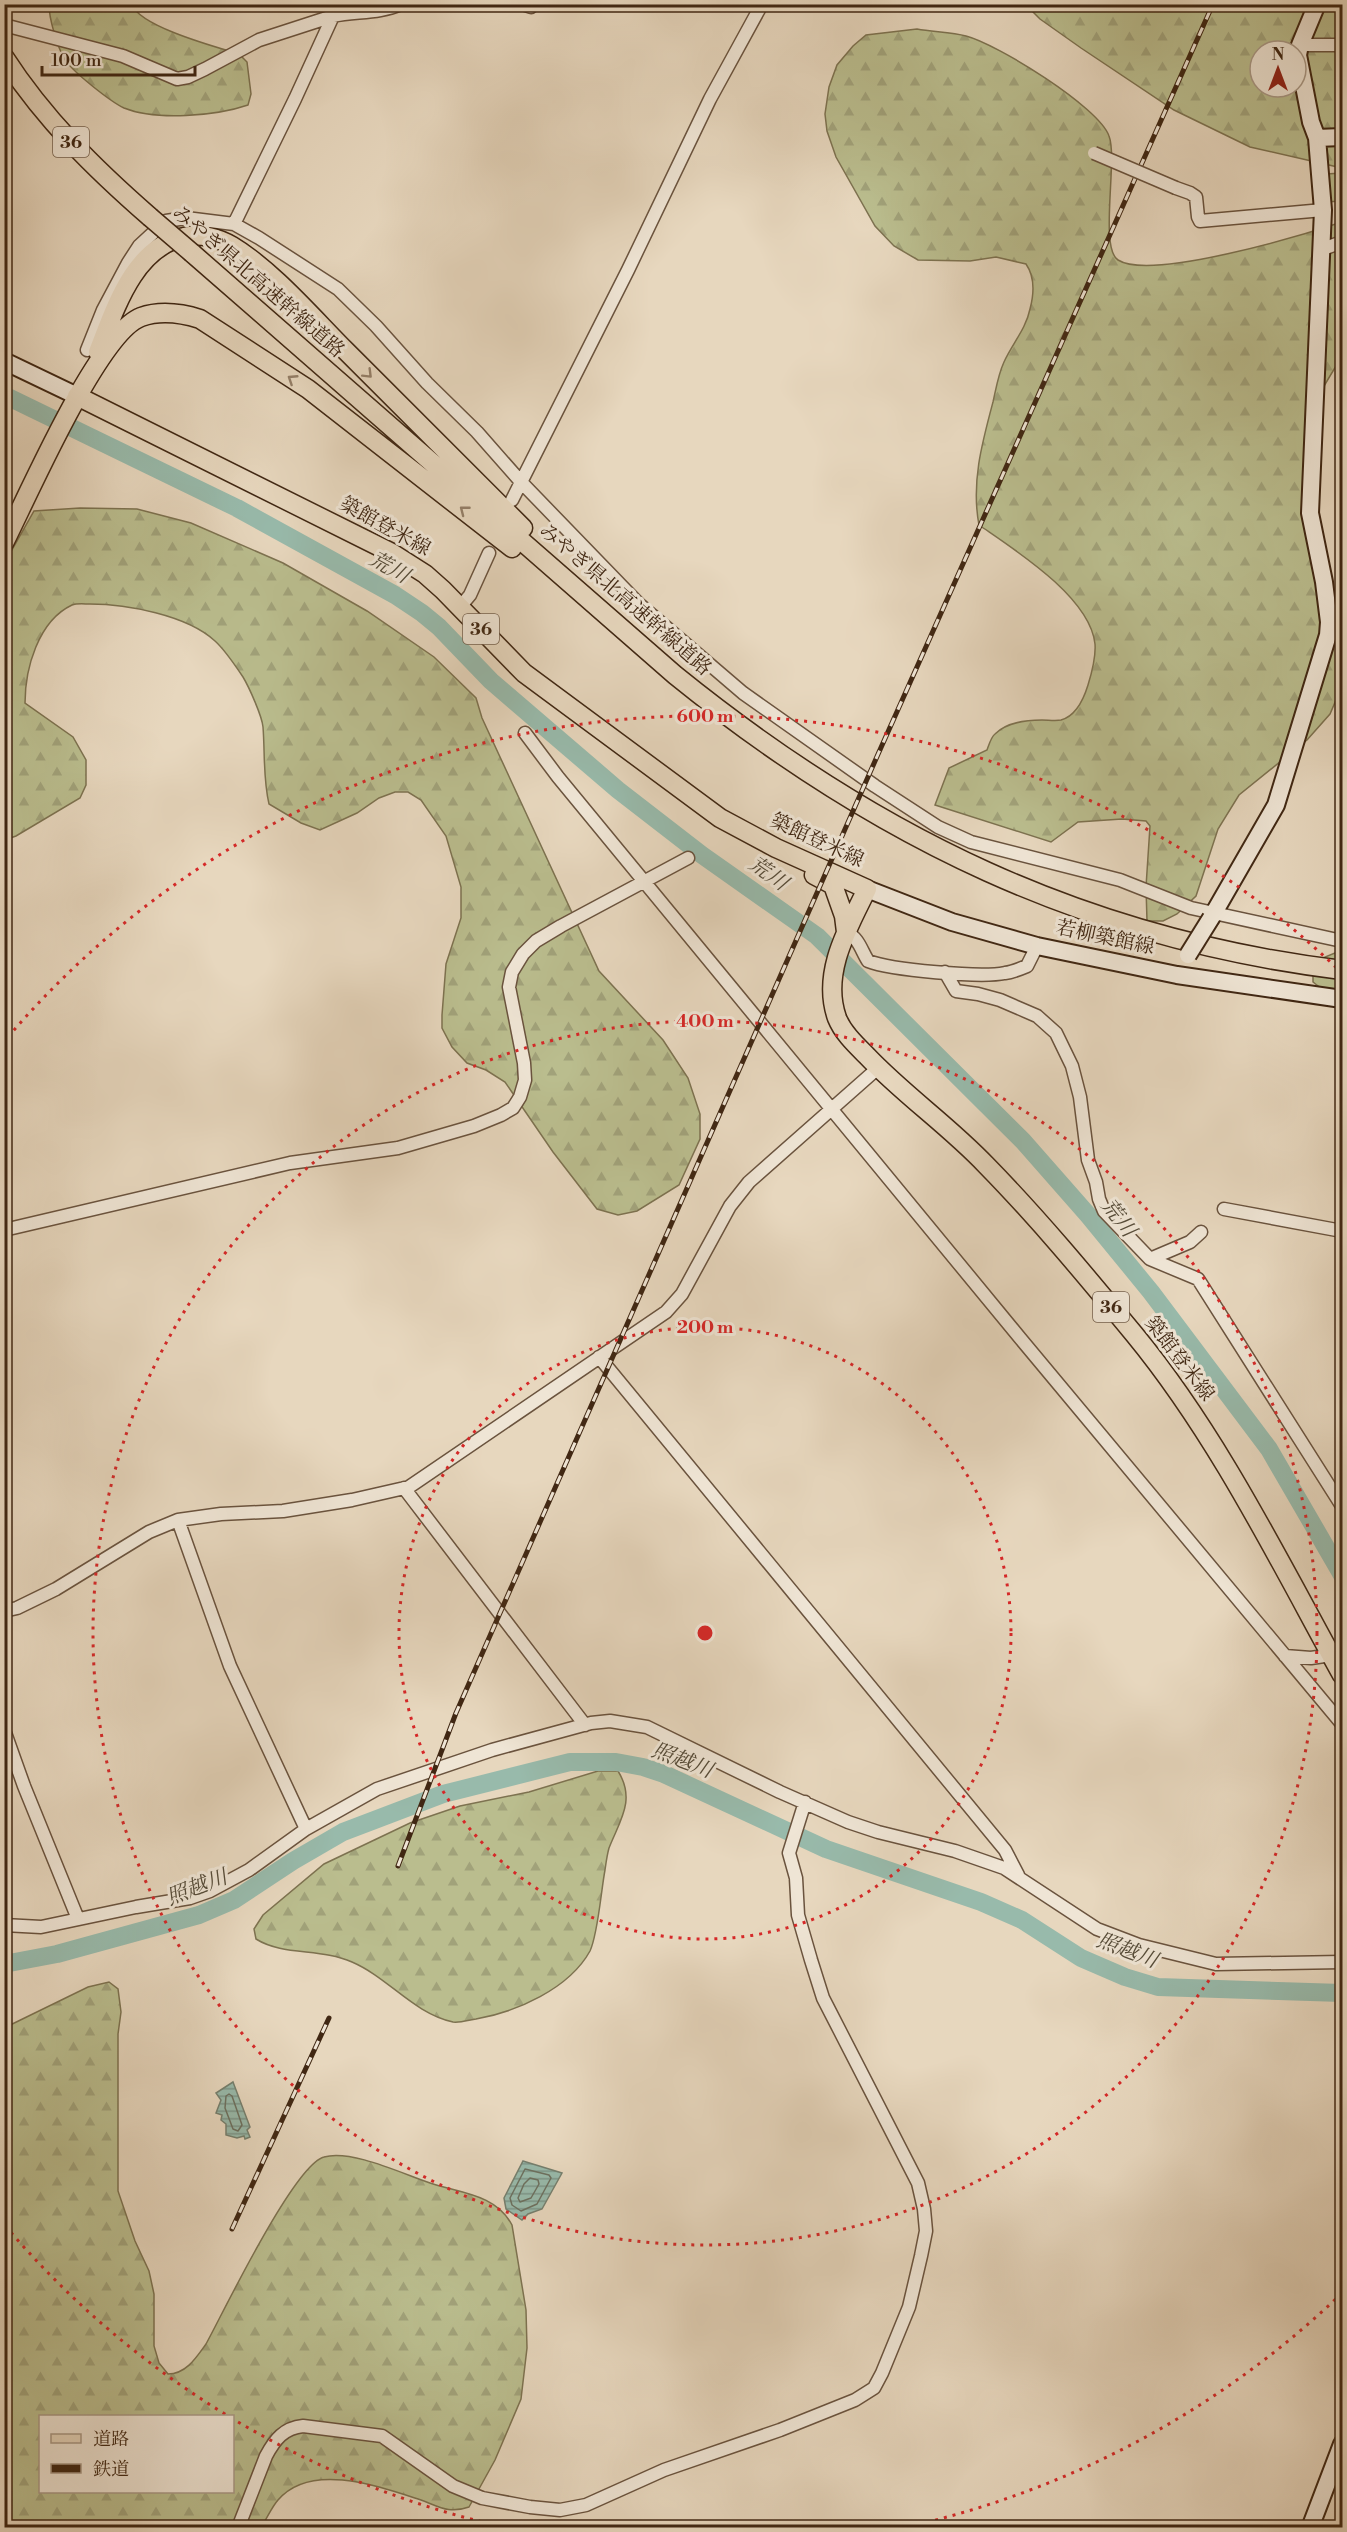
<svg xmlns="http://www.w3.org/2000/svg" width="1347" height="2532" viewBox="0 0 1347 2532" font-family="'Libre Bodoni','Noto Serif JP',serif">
<defs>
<pattern id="forest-firs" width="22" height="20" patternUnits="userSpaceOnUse" patternTransform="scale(1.5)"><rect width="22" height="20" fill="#babd8e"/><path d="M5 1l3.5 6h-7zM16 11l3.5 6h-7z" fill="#a1a27a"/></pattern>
<pattern id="water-rules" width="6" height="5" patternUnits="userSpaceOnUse" patternTransform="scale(1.5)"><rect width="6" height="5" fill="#98baab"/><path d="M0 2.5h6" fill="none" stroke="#7d978a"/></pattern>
</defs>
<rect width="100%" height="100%" fill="#e7d7be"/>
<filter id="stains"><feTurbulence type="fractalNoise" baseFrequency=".00333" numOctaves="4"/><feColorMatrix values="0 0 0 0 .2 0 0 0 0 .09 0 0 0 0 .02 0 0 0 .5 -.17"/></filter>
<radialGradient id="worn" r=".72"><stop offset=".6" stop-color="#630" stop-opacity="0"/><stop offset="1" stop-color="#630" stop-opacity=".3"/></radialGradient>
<path fill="#babd8e" stroke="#7d7250" stroke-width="1.5" d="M 1342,173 L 1342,201 L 1325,202 L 1326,174 Z"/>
<path fill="url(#forest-firs)" stroke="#7d7250" stroke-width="1.5" fill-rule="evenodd" d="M 49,5 L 132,5 C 141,27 216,47 239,54 L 247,62 L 251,94 L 248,105 C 216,116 156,121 124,108 C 111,102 70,70 64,58 C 57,46 49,18 49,5 Z
M 1026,5 L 1342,5 L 1342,168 L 1250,147 L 1174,110 L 1081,48 L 1040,19 ZM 1260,51 L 1296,51 L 1296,87 L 1260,87 Z
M 917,29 C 933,32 951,32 966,36 C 997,44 1099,107 1109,136 C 1118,159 1099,248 1118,260 C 1151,281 1303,235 1342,222 L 1342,356 L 1321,391 L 1310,449 L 1336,646 L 1340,683 L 1336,700 L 1330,714 L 1307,740 L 1239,795 L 1218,829 L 1196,896 L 1177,914 L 1163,921 L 1147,921 L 1146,887 L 1150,826 L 1146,821 L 1122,819 L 1078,822 L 1051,842 L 935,805 L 949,768 L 987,750 C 989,745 991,737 995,734 C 1007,722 1027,720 1042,720 C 1048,720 1056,721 1061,720 C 1076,716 1084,698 1088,685 C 1092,672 1096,657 1095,644 C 1090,597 1015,550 979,525 C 971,483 982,443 993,402 C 996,389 998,375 1004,362 C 1012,344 1026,329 1030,309 C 1034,294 1035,277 1026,264 L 996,257 L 970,261 L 918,260 L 894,246 L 875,226 L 836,157 L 827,131 L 825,114 L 829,87 L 837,65 L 853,46 L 866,35 Z
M 80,508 L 137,509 L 191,523 L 283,563 L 367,611 L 434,657 L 476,698 L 482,718 L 599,971 L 663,1040 L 688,1078 L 700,1114 L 700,1139 L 679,1185 L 637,1211 L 618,1215 L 597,1209 L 553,1152 L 505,1082 L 486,1070 L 467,1063 L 452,1047 L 442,1028 L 442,1015 L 446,964 L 461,918 L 461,887 L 446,836 L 421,800 L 408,792 L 395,792 L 379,798 L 357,813 L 320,830 L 301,823 L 269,804 C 263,779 265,753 263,727 C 262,716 249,687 243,677 C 235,665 225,650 215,641 C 187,615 126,604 90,604 C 84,604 77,603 72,605 C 38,621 25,669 25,703 L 73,737 L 86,760 L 86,785 L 80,798 L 16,836 L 5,840 L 4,564 L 34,511 Z
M 1342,950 L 1342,998 L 1327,993 L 1313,982 L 1313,962 Z
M 598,1771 L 618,1771 C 636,1800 620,1820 609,1848 C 607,1855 606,1863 605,1870 C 601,1891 598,1934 590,1951 C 569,1989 516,2012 476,2019 C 469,2020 460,2023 453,2022 C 413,2013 389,1978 352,1962 C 321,1948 283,1956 256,1939 L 254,1929 L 263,1915 L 324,1864 L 410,1823 L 460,1806 L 529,1792 Z
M 109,1982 L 118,1989 L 121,2012 L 118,2034 L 118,2191 L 135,2241 L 149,2271 L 154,2294 L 154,2346 L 159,2363 L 168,2374 C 186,2374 196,2358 206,2344 C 224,2311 294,2165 324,2157 C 351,2149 403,2174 430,2183 C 460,2193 496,2194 512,2225 L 526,2310 L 527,2348 L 521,2399 L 495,2460 L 469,2507 C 449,2514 440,2507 421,2500 C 381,2487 311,2461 278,2500 C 271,2508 267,2519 261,2527 L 5,2527 L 4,2028 L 88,1987 ZM 40,2416 L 232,2416 L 232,2492 L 40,2492 Z"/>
<path fill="url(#water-rules)" stroke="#757f6e" stroke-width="1.5" d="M 233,2082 L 250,2127 L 247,2130 L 250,2137 L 245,2139 L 244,2136 L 237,2138 L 226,2135 L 226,2124 L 221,2120 L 222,2115 L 216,2113 L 221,2100 L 216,2093 Z
M 523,2161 L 562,2173 L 542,2209 L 528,2214 L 522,2220 L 506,2209 L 504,2198 Z"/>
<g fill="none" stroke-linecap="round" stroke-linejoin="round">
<path stroke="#6c705f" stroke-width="1.5" d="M 229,2094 L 232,2096 L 242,2125 L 238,2131 L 233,2129 L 225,2108 L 226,2096 Z
M 525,2169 L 549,2175 L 551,2178 L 537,2204 L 521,2211 L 512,2205 L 510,2198 Z
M 530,2178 L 538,2180 L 539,2184 L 531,2198 L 520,2202 L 518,2198 L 524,2184 Z"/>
<path stroke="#98baab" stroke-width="18" d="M 4,395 L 237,508 L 395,595 L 422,613 L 439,627 L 491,681 L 618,790 L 702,855 L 817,936 L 1023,1141 L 1088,1215 L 1151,1292 L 1269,1449 L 1342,1575
M 4,1964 L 57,1954 L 199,1915 L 234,1900 L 293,1861 L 343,1832 L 443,1794 L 570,1762 L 616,1762 L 643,1767 L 664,1774 L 826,1849 L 981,1902 L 1022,1920 L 1081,1958 L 1125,1977 L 1158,1987 L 1342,1993"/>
<g stroke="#6a533e" stroke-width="15">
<path id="street" d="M 522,4 L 531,7 L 534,4
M 4,25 L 123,56 L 177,79 L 188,77 L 205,69 L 259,40 L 333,16 C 356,11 379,14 401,4
M 1300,45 L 1342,45
M 1176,188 L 1190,193 L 1196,197 L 1198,217 L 1200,221 L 1323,210
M 234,224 L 295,99 L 333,16
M 1320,250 L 1342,242
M 87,350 L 103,310 L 128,263 L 139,246 L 166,221 L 186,218 L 234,224 L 259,238 L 338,289 L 376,326 L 427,383 L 477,432 L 521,482 L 639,604 L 743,693 L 875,786 L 938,827 L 971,842 L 1120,880 L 1191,908 L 1342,941
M 512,500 L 628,270 L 710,99 L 762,4
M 460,607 L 470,595 L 489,553
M 525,733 L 558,777 L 1020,1338 L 1342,1724
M 846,932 C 859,938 861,950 868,961 C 891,970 981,978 1005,973 C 1013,972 1020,969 1027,966 L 1037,946
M 945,972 L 956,991 L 978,994 L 1000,1000 L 1037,1016 L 1056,1033 L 1072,1066 L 1080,1097 L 1088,1160 L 1096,1182 L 1099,1199 L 1104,1211 L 1150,1259
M 1224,1209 L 1342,1231
M 4,1230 L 290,1163 L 398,1148 L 474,1126 L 501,1115 L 513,1108 L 520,1097 L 525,1080 L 524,1063 L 509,987 L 512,972 L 523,954 L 536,941 L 561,926 L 688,858
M 1201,1232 L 1190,1242 L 1150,1259 L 1198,1279 L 1342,1506
M 599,1357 L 1005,1850 L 1018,1875
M 404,1488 L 585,1725
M 178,1520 L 230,1666 L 306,1829
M 4,1611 L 17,1608 L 56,1589 L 149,1532 L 178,1520 L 221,1514 L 283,1511 L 352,1500 L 409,1487 L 666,1312 L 682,1294 L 730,1206 L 749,1182 L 878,1068
M 1285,1656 L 1311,1658 L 1331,1655
M 4,1730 L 24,1786 L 78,1919
M 4,1925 L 41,1927 L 136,1907 L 190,1898 L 210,1891 L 249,1870 L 306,1829 L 377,1789 L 492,1750 L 591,1723 L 610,1721 L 647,1727 L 780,1792 L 848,1822 L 878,1832 L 955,1851 L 1004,1868 L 1097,1929 L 1139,1945 L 1216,1964 L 1342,1962
M 238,2528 L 266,2456 C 275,2439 284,2428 303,2426 L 382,2436 L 453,2486 L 482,2498 L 530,2507 L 560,2510 L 586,2505 L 664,2470 L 780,2430 L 855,2400 L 874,2388 L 882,2373 L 909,2307 L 921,2256 L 926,2231 L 924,2209 L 918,2183 L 823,1998 L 811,1960 L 798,1915 L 796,1878 L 789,1853 L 805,1802"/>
</g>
<g stroke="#402713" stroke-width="20">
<path id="secondary" d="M 1317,138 L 1342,137
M 4,361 L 77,396
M 867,889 L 952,922 L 1037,946 L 1177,975 L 1342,999
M 1211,918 L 1276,805 L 1328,635 L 1329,622 L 1324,582 L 1310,513 L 1323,210 L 1317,138 L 1311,122 L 1298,55 L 1300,45 L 1317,4
M 1310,2528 L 1342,2444"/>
</g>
<g stroke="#402713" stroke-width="21">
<path id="primary" d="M 4,57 C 44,119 95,169 150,217
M 192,253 L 675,675 C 875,837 1085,939 1342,970
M 98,352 C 115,309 134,247 184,237 C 200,233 219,238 232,246 C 273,271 312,317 346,351 C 405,410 464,469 523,528
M 77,396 L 392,553 L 425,574 L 443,590 L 524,673 L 720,818 L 776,848 L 867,889 C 848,928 821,973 837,1018 C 843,1033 856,1045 867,1056 C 904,1095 949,1126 986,1165 C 1038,1218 1086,1276 1134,1334 C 1218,1436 1278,1559 1342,1675
M 4,543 C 27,498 98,333 141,317 C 161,310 181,313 200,319 L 308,389 L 512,548
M 814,875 L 833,885 L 844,916 L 846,932"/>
</g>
<use href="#street" stroke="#efe5d5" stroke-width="12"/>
<use href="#secondary" stroke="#efe5d5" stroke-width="16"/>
<use href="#primary" stroke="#e7d7be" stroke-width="18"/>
<g stroke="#402713" stroke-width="5">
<path id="rail" d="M 398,1866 L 456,1713 L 879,752 L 1213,4
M 232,2229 L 329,2018"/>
</g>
<use href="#rail" stroke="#efe5d5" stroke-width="3" stroke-dasharray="9" stroke-linecap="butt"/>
<g stroke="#6a533e" stroke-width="15" stroke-linecap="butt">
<path id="street-bridge" d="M 1094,153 L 1176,188"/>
</g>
<g stroke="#402713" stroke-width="20" stroke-linecap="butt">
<path id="secondary-bridge" d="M 1188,955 L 1211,918"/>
</g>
<g stroke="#402713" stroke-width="21" stroke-linecap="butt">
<path id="primary-bridge" d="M 150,217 L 192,253"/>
</g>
<use href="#street-bridge" stroke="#efe5d5" stroke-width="12"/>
<use href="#secondary-bridge" stroke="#efe5d5" stroke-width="16"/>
<use href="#primary-bridge" stroke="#e7d7be" stroke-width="18"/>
</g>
<defs><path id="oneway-chevron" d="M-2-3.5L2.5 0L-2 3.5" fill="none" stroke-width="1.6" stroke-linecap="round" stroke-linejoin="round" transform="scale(1.5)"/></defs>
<g stroke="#947f68">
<use href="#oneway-chevron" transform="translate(368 374) rotate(45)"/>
<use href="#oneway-chevron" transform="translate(292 379) rotate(-147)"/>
<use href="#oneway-chevron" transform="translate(464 510) rotate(-142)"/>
</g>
<g fill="none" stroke="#d62828" stroke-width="3" stroke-dasharray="3 6">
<circle cx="705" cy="1633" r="306"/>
<circle cx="705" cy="1633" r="612"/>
<path d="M1342 2293A917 917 0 0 1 911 2526M499 2526A917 917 0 0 1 8 2229M8 1037A917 917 0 0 1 1342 973"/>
</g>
<g text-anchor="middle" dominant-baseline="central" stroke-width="6" stroke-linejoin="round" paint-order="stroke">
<g fill="#efe5d5" stroke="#74604d" stroke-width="1.5">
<rect x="53" y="127" width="36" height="30" rx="4.5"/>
<rect x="463" y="614" width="36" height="30" rx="4.5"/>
<rect x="1093" y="1292" width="36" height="30" rx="4.5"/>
</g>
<g font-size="18" font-weight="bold" fill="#402713">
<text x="71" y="142">36</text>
<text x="481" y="629">36</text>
<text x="1111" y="1307">36</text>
</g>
<g font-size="20" fill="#402713" stroke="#efe5d5">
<text transform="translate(258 282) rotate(41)">みやぎ県北高速幹線道路</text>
<text transform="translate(385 527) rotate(29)">築館登米線</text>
<text transform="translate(625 600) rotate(41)">みやぎ県北高速幹線道路</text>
<text transform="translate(817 841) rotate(25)">築館登米線</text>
<text transform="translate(1105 938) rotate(12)">若柳築館線</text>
<text transform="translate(1179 1359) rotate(53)">築館登米線</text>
</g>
<g font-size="21" font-style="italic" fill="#564c39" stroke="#efe5d5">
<text transform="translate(389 568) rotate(29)">荒川</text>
<text transform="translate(768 874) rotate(35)">荒川</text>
<text transform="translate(1118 1218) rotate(52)">荒川</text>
<text transform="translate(682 1761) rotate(21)">照越川</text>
<text transform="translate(197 1888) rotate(-21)">照越川</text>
<text transform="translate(1127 1951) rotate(21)">照越川</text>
</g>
</g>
<circle cx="705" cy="1633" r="9" fill="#d62828" stroke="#efe5d5" stroke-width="3"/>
<g font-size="18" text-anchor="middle" font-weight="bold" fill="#d62828" stroke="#efe5d5" stroke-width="6" stroke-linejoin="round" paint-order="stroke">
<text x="705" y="722">600 m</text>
<text x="705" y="1027">400 m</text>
<text x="705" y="1333">200 m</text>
</g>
<rect width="1347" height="2532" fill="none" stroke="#e7d7be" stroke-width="24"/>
<rect x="6" y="6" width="1335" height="2520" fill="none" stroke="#402713" stroke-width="3"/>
<rect x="12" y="12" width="1323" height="2508" fill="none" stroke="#402713" stroke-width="1.5"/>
<rect x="39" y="2415" width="195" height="78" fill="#efe5d5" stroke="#a99987" stroke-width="1.5"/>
<rect x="51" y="2434" width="30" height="9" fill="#e7d7be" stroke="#a99987" stroke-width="1.5"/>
<text x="93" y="2445" font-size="18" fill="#402713">道路</text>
<rect x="51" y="2464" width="30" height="9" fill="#402713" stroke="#a99987" stroke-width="1.5"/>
<text x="93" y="2475" font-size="18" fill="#402713">鉄道</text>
<g transform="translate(1278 69)"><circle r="28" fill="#efe5d5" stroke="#a99987" stroke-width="1.5"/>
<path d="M0-4.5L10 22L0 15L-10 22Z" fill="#8f2418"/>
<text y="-9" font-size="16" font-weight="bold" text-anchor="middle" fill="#402713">N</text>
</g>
<path d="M42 66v9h153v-9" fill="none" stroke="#402713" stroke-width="3"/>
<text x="51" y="66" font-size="18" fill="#402713" stroke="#efe5d5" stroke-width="4.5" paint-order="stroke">100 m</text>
<rect width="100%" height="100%" filter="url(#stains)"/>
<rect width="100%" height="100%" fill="url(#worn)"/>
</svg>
